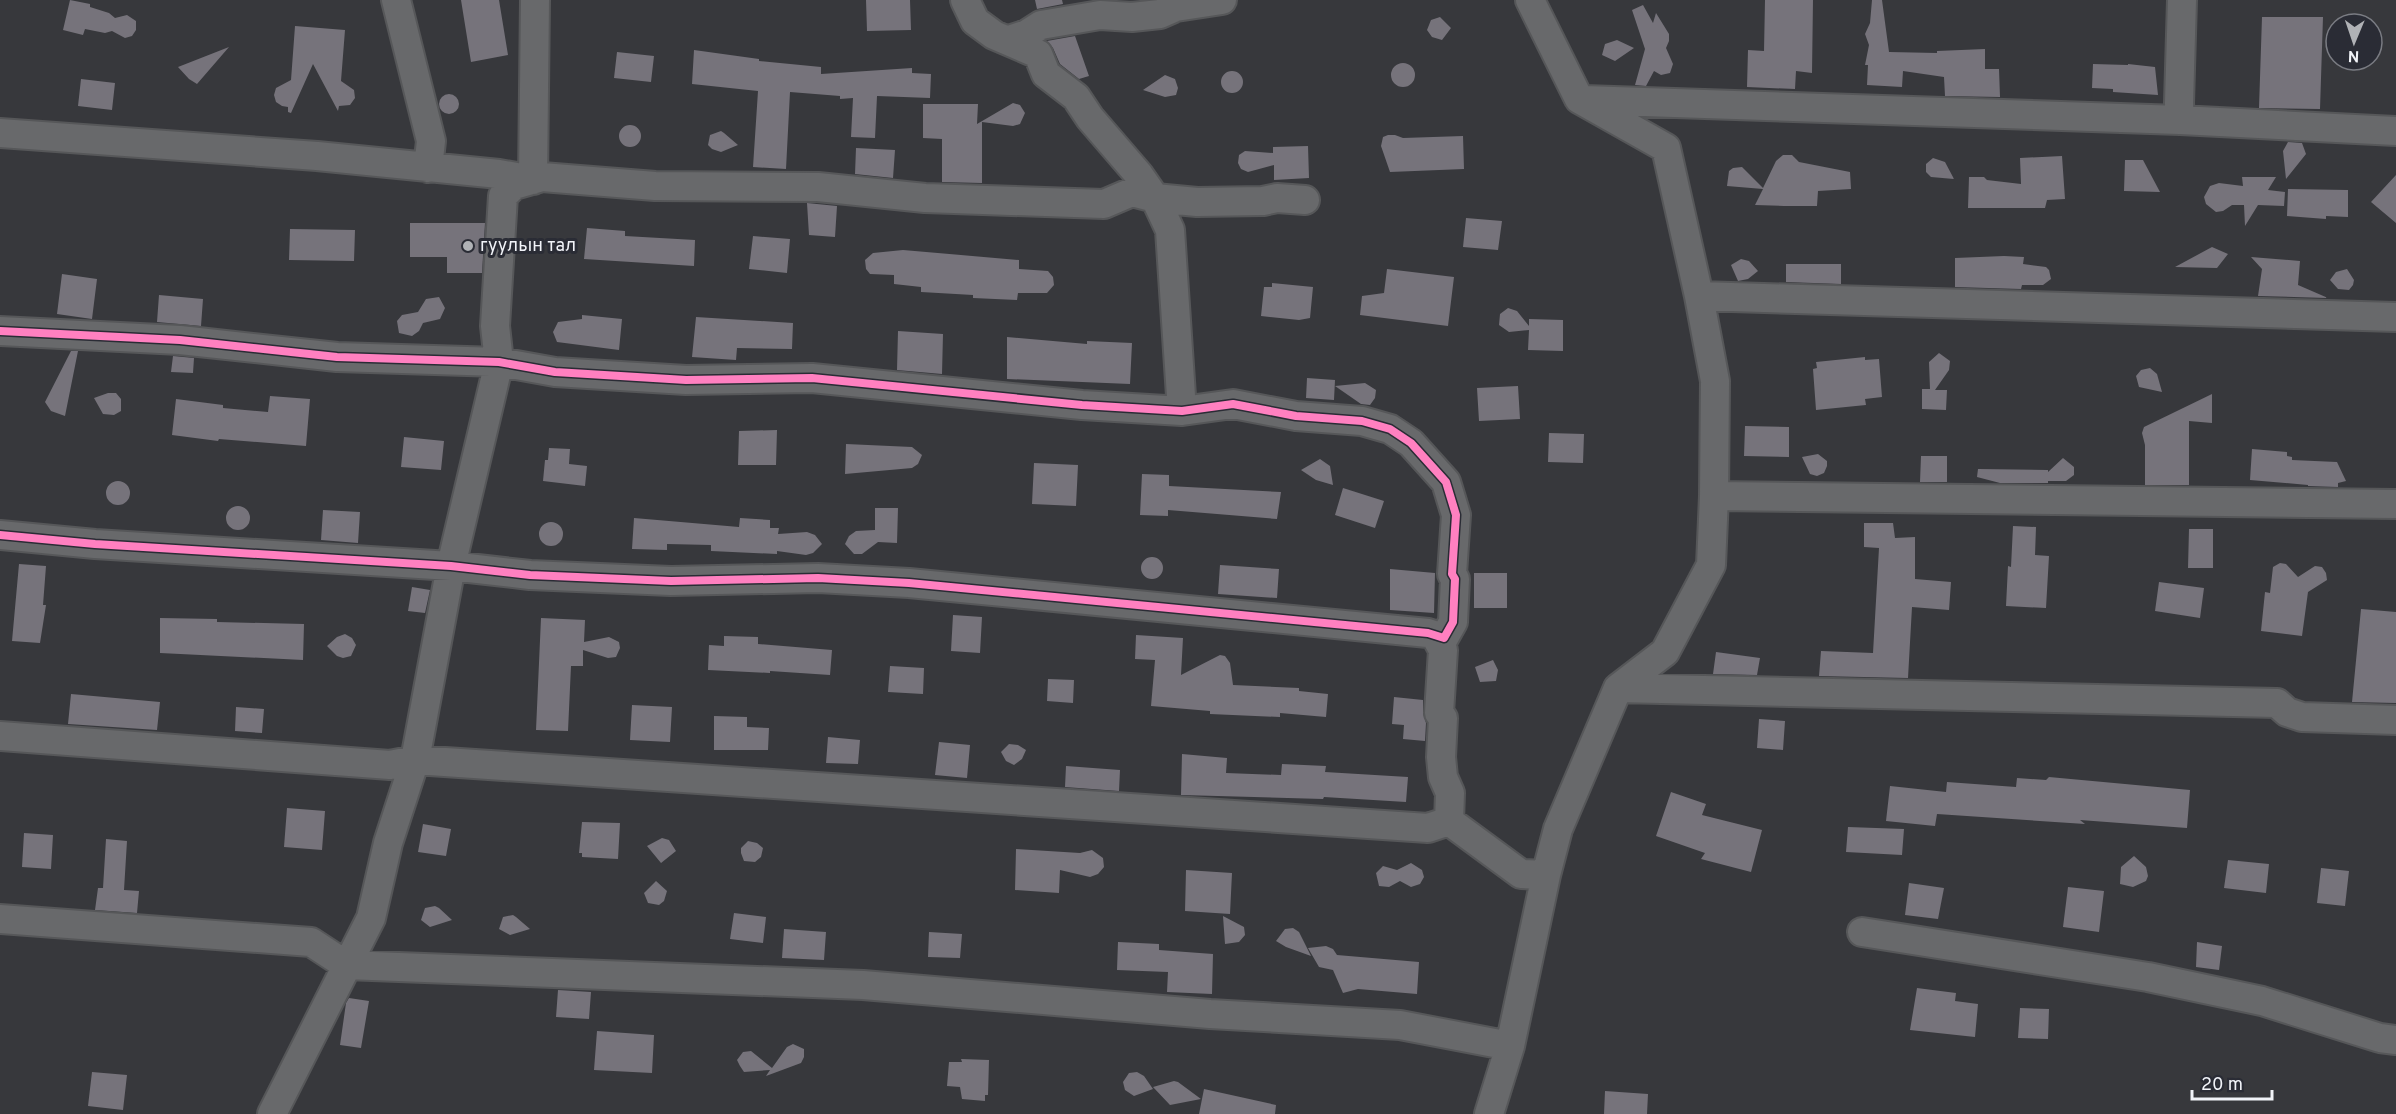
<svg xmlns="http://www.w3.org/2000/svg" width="2396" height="1114" viewBox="0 0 2396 1114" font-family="Overpass,sans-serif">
<rect width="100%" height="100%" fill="#37383c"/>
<path fill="#76737b" d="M 70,0 L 90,4 L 90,7 L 109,13 L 115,18 L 127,15 L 136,21 L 136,30 L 132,36 L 125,38 L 112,31 L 105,33 L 85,29 L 83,35 L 63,30 Z
M 461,0 L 499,0 L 508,55 L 471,62 Z
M 866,0 L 910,0 L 911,30 L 867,31 Z
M 1035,0 L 1062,0 L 1063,4 L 1037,9 Z
M 1765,0 L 1813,0 L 1812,73 L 1796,71 L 1795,89 L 1747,87 L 1748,50 L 1764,51 Z
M 1872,0 L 1882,0 L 1889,52 L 1937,53 L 1937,51 L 1985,49 L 1985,69 L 1999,69 L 2000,97 L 1945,96 L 1944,77 L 1903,71 L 1902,87 L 1867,85 L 1868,65 L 1865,65 L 1869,45 L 1865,34 L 1870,23 Z
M 1643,5 L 1653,23 L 1656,13 L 1669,34 L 1669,41 L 1666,48 L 1673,64 L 1670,73 L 1661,75 L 1654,71 L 1646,86 L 1635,85 L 1645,49 L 1632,10 Z
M 1440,17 L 1451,28 L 1442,40 L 1432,37 L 1427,30 L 1431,20 Z
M 2262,17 L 2323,17 L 2320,109 L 2259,108 Z
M 295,26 L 345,30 L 341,81 L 354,90 L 355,98 L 350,105 L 339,106 L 338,111 L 313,64 L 291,113 L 288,112 L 288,107 L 282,106 L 276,102 L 274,95 L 276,88 L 291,80 Z
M 1075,36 L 1089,76 L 1079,79 L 1060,64 L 1053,48 L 1047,41 Z
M 1617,40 L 1634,48 L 1615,61 L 1602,55 L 1605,44 Z
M 229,47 L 197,84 L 189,79 L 178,67 Z
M 694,50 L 759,59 L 759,61 L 821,67 L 821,74 L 912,68 L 912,73 L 931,74 L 930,98 L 877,96 L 875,138 L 851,137 L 853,98 L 840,99 L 840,96 L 790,92 L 786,169 L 753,167 L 758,91 L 692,84 Z
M 617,52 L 654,56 L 651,82 L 614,78 Z
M1391 75a12 12 0 1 1 24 0a12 12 0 1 1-24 0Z
M 2093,64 L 2128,65 L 2128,64 L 2155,67 L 2158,95 L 2113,92 L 2113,89 L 2092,88 Z
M1221 82a11 11 0 1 1 22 0a11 11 0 1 1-22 0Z
M 1165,75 L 1175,79 L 1178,88 L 1176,95 L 1165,97 L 1143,90 Z
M 81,79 L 115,83 L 112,110 L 78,106 Z
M439 104a10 10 0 1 1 20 0a10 10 0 1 1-20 0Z
M 1013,103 L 1020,105 L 1025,113 L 1020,124 L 1013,126 L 982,122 L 982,183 L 942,182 L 942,139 L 923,138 L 923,104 L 978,104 L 977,124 Z
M619 136a11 11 0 1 1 22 0a11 11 0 1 1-22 0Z
M 721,131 L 724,133 L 738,145 L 721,152 L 712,149 L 708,145 L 710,135 Z
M 1388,135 L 1395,135 L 1403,138 L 1463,136 L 1464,169 L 1390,172 L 1381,146 L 1383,137 Z
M 2288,142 L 2302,143 L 2306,154 L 2286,179 L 2283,151 Z
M 1308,146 L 1309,178 L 1274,180 L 1274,165 L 1248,172 L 1241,169 L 1238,163 L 1239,155 L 1245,151 L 1273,153 L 1273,147 Z
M 856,148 L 895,150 L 893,178 L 855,174 Z
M 1783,155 L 1792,155 L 1799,162 L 1850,172 L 1851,189 L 1818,191 L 1817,206 L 1784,206 L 1755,205 L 1763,189 L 1727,186 L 1729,171 L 1733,168 L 1742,167 L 1763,188 L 1776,161 Z
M 2062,156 L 2065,199 L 2047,200 L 2045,208 L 1968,208 L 1969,177 L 1984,177 L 1987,180 L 2021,184 L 2020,158 Z
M 1933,158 L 1945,162 L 1954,179 L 1931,177 L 1926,172 L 1926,164 Z
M 2125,160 L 2143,160 L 2160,192 L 2124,191 Z
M 2396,175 L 2396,223 L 2371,202 Z
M 2242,177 L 2276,177 L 2268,190 L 2285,192 L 2284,206 L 2258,205 L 2245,226 L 2244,205 L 2232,205 L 2223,211 L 2216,212 L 2206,204 L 2204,197 L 2210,186 L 2219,183 L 2243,186 Z
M 2288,189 L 2348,190 L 2348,217 L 2326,216 L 2326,219 L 2287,216 Z
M 807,203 L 837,206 L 835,237 L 809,235 Z
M 1466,218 L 1502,221 L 1498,250 L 1463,247 Z
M 410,223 L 485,223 L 482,273 L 447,273 L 447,257 L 410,257 Z
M 587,228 L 625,231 L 625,236 L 695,240 L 694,266 L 584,259 Z
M 290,229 L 355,230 L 354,261 L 289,260 Z
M 753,236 L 790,239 L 787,273 L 749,269 Z
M 2212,247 L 2228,254 L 2217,268 L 2175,267 Z
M 903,250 L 1019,260 L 1019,269 L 1048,271 L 1053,277 L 1054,285 L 1047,293 L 1018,293 L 1017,300 L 973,298 L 973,295 L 921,292 L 921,287 L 894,284 L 894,275 L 870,274 L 866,269 L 865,260 L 873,253 Z
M 2004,256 L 2024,257 L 2023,264 L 2046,267 L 2049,270 L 2051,279 L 2043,285 L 2022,285 L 2021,289 L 1955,287 L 1955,258 Z
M 2251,257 L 2300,261 L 2298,285 L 2328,298 L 2258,296 L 2262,269 Z
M 1741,259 L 1749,261 L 1758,271 L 1748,279 L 1738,281 L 1731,265 Z
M 1786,264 L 1841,264 L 1841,284 L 1786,282 Z
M 1387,269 L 1454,277 L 1448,326 L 1360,315 L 1362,296 L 1384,293 Z
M 2347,269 L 2354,280 L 2353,285 L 2349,290 L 2338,289 L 2330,280 L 2336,272 Z
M 62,274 L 97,279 L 92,319 L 57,314 Z
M 1272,283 L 1313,287 L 1310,318 L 1299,320 L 1261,316 L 1264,287 L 1272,287 Z
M 159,295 L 203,299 L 201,326 L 157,322 Z
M 439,297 L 445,308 L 440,319 L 423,323 L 419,331 L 412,336 L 399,333 L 397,321 L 402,315 L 418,312 L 426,299 Z
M 1508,308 L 1517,311 L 1529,326 L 1529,319 L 1563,320 L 1563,351 L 1528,350 L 1529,330 L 1509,332 L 1499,325 L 1500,314 Z
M 582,315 L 622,319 L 619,350 L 557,342 L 553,332 L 558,322 L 582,319 Z
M 696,317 L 793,323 L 792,349 L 737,348 L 736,360 L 692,357 Z
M 898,331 L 943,334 L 942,374 L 897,370 Z
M 1007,337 L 1087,344 L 1087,341 L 1132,343 L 1130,384 L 1007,379 Z
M 71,351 L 78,351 L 65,416 L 51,411 L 45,402 Z
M 1939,353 L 1950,361 L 1949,370 L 1935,390 L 1947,390 L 1946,410 L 1922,409 L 1922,389 L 1930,389 L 1929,362 Z
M 173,356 L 194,358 L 193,373 L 171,372 Z
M 1865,357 L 1865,360 L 1879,359 L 1882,397 L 1865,399 L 1866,405 L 1816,410 L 1813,369 L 1817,368 L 1816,362 Z
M 2150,368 L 2157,374 L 2162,392 L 2139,387 L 2136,376 L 2141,370 Z
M 1307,378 L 1335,380 L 1334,400 L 1306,398 Z
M 1365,383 L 1376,390 L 1375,398 L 1370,405 L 1361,404 L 1335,386 Z
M 1518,386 L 1520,419 L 1479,421 L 1477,388 Z
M 108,393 L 116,393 L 121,399 L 121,411 L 114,415 L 103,414 L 94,398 Z
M 2212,394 L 2212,423 L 2189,421 L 2189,485 L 2145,485 L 2145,445 L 2142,433 L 2144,427 Z
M 270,396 L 310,399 L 306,446 L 219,439 L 218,441 L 172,435 L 176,399 L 223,405 L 223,408 L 268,412 Z
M 1745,426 L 1789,427 L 1789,457 L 1744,456 Z
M 777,430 L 776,465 L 738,465 L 739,431 Z
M 1549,433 L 1584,434 L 1583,463 L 1548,462 Z
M 404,437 L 444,441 L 441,470 L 401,467 Z
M 846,444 L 912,447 L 922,455 L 918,464 L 912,468 L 845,474 Z
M 549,448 L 570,449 L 569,464 L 587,466 L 585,486 L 543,481 L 545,460 L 548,460 Z
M 2252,449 L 2287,452 L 2287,456 L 2292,457 L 2292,460 L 2337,462 L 2346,481 L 2338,483 L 2338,487 L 2308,486 L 2308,485 L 2250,480 Z
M 1818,454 L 1827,461 L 1827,466 L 1824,473 L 1817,476 L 1810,474 L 1802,457 Z
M 1921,456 L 1947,456 L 1947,482 L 1920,482 Z
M 2063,458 L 2074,467 L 2074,475 L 2066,481 L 2048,481 L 2048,483 L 2000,483 L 1977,477 L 1978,469 L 2048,470 L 2048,472 Z
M 1320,459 L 1330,466 L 1333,485 L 1316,480 L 1301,470 Z
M 1034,463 L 1078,465 L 1076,506 L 1032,504 Z
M 1142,474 L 1169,475 L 1169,486 L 1281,492 L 1277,519 L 1168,510 L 1168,516 L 1140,515 Z
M106 493a12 12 0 1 1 24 0a12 12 0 1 1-24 0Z
M 1343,488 L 1384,501 L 1375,528 L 1335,515 Z
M226 518a12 12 0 1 1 24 0a12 12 0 1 1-24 0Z
M 875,508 L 898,508 L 897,543 L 878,542 L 862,554 L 854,554 L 845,544 L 849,536 L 856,531 L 875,530 Z
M 323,510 L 360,512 L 358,543 L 321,540 Z
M 634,518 L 739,527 L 740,518 L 770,520 L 770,528 L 779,528 L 778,534 L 807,532 L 815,535 L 822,544 L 813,553 L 806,555 L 777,551 L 777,554 L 711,551 L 711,545 L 667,544 L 667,550 L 632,549 Z
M539 534a12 12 0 1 1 24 0a12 12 0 1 1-24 0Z
M 1864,523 L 1893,523 L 1895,538 L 1915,537 L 1915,579 L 1951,582 L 1949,610 L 1912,607 L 1908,678 L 1819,676 L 1821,651 L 1873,653 L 1879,548 L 1864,547 Z
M 2013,526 L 2036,527 L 2035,555 L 2049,556 L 2046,608 L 2006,606 L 2008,566 L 2011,567 Z
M 2189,529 L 2213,529 L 2213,568 L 2188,568 Z
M1141 568a11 11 0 1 1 22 0a11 11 0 1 1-22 0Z
M 2280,563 L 2286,564 L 2298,577 L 2315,566 L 2322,567 L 2326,573 L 2327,580 L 2308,592 L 2302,636 L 2261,631 L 2265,592 L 2270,593 L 2273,567 Z
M 19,564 L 46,566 L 43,605 L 46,605 L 40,643 L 12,641 Z
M 1220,565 L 1279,569 L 1277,598 L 1218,594 Z
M 1390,569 L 1435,573 L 1434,613 L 1390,610 Z
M 1474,573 L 1507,573 L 1507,608 L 1474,608 Z
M 2159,582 L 2204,588 L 2200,618 L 2155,611 Z
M 412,587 L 430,590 L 425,613 L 408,611 Z
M 2361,609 L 2396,612 L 2396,703 L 2352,702 Z
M 953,615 L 982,617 L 980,653 L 951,651 Z
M 160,618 L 217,619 L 217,622 L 304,624 L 303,660 L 160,653 Z
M 541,618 L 585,620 L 584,642 L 609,637 L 619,642 L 620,648 L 616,657 L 608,658 L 583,650 L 583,666 L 571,666 L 568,731 L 536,730 Z
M 345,634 L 352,638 L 356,645 L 351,656 L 343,658 L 337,656 L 327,646 L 337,637 Z
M 1136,635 L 1183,638 L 1181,675 L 1220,655 L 1225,656 L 1230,663 L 1233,685 L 1299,688 L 1299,691 L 1328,694 L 1326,717 L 1280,713 L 1280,717 L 1210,714 L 1210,711 L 1151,706 L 1155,660 L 1135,659 Z
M 724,636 L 758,637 L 758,644 L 832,650 L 830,675 L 770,671 L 770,673 L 708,670 L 709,645 L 724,646 Z
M 1716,652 L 1760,658 L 1757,675 L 1713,674 Z
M 1493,660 L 1498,670 L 1496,681 L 1480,682 L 1475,667 Z
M 890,666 L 924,668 L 923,694 L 888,692 Z
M 1048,679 L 1074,680 L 1073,703 L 1047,701 Z
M 71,694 L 160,702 L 157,730 L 68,724 Z
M 1394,697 L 1423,700 L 1423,713 L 1426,723 L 1425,741 L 1403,739 L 1404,725 L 1392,724 Z
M 632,705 L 672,707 L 670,742 L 630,740 Z
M 236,707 L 264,709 L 262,733 L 235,731 Z
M 714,716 L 747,717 L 747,727 L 769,728 L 768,750 L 714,750 Z
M 1759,719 L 1785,721 L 1783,750 L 1757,748 Z
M 828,737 L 860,740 L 858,764 L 826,763 Z
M 939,742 L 970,745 L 967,778 L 935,775 Z
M 1009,744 L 1018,745 L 1026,750 L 1022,759 L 1014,765 L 1006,761 L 1001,752 Z
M 1182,754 L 1227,758 L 1226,773 L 1281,775 L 1282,764 L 1326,766 L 1325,772 L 1408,777 L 1406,802 L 1324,797 L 1323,799 L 1181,795 Z
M 1066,766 L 1120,770 L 1119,791 L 1065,787 Z
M 2049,777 L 2190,790 L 2187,828 L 2080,820 L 2085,824 L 1937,814 L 1935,826 L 1886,821 L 1890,786 L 1946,792 L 1947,782 L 2016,787 L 2017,778 L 2046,780 Z
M 1671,792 L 1706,804 L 1702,815 L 1762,830 L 1751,872 L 1701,859 L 1705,853 L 1656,836 Z
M 287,808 L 325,811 L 322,850 L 284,847 Z
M 582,822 L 620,823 L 618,859 L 582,857 L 582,853 L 579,853 Z
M 423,824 L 451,829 L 446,856 L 418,852 Z
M 1848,827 L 1904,829 L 1902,855 L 1846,852 Z
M 24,833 L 53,835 L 51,869 L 22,867 Z
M 662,838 L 669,840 L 676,851 L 661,863 L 647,846 Z
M 106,839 L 127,841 L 124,890 L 139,891 L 137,913 L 95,910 L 98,888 L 103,888 Z
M 748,841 L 757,843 L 763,848 L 761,857 L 755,862 L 744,861 L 741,853 L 741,848 Z
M 1016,849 L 1080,853 L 1092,850 L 1103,858 L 1104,867 L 1098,874 L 1090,877 L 1060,870 L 1059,893 L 1015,890 Z
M 2134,856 L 2146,867 L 2148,876 L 2146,881 L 2133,887 L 2120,884 L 2121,867 Z
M 2228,860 L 2269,864 L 2266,893 L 2224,888 Z
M 1411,863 L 1422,870 L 1424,877 L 1420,884 L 1411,887 L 1400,881 L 1389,887 L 1379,886 L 1376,873 L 1383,866 L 1397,870 Z
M 2321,868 L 2349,871 L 2345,906 L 2317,903 Z
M 1186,870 L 1232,873 L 1230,914 L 1185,911 Z
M 656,881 L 667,891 L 664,901 L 659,905 L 648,903 L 644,893 Z
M 1909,883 L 1944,888 L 1938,919 L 1905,915 Z
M 2068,887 L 2104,891 L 2099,932 L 2063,927 Z
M 435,906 L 439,908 L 452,920 L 430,927 L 421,920 L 425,908 Z
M 734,913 L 766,917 L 763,943 L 730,939 Z
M 513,915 L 516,917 L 530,929 L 510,935 L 499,929 L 503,917 Z
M 1223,916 L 1244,927 L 1245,935 L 1239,942 L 1225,944 Z
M 1293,928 L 1299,932 L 1311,956 L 1286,947 L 1276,941 L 1285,929 Z
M 784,929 L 826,932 L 824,960 L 782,958 Z
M 929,932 L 962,934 L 960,958 L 928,957 Z
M 1118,942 L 1159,944 L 1159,950 L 1213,954 L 1212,994 L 1167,992 L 1168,972 L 1117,970 Z
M 2197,942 L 2222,946 L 2219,970 L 2196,967 Z
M 1326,946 L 1333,949 L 1337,955 L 1419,962 L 1417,994 L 1358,989 L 1343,993 L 1333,970 L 1319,967 L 1308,948 Z
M 1917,988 L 1956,993 L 1955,1001 L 1978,1004 L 1975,1037 L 1910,1030 Z
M 558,990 L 591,992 L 589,1019 L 556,1017 Z
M 349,998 L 369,1001 L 361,1048 L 340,1045 L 346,1003 Z
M 2020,1008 L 2049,1009 L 2048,1039 L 2018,1038 Z
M 597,1031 L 654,1035 L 652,1073 L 594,1070 Z
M 793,1044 L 804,1049 L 804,1057 L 801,1063 L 766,1076 L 770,1070 L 744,1072 L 740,1066 L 737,1060 L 743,1052 L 751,1051 L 772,1068 L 787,1047 Z
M 961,1059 L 989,1060 L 988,1095 L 985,1095 L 985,1101 L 962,1099 L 960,1087 L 947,1086 L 949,1062 L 962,1062 Z
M 92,1072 L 127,1075 L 123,1110 L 88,1106 Z
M 1137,1072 L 1144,1076 L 1153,1089 L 1134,1096 L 1125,1090 L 1123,1082 L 1129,1073 Z
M 1174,1081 L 1178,1082 L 1201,1099 L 1170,1105 L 1153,1087 Z
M 1204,1089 L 1276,1105 L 1275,1114 L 1199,1114 Z
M 1605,1091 L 1648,1094 L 1647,1114 L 1604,1114 Z"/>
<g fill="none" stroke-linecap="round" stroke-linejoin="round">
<g stroke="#565759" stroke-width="32">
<path id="minor" d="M 396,0 L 431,141 L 428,168
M 965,0 L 975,21 L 994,35 L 1038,54 L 1046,74 L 1076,97 L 1090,118 L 1139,175 L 1155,198 L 1170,230 L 1182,411
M 1009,40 L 1027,34 L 1041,25 L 1100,15 L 1132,17 L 1160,14 L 1176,7 L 1222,0
M 1584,100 L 2180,120 L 2396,131
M 2180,120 L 2179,103 L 2182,0
M 0,133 L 317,156 L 499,174 L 533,180
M 533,180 L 535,0
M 1699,296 L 2396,317
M 0,331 L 180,340 L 337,357 L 499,362 L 555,372 L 686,380 L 812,378 L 1082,405 L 1182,411 L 1233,404 L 1296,416 L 1362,421 L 1390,429 L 1411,443 L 1446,482 L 1456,515 L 1452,574 L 1455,579 L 1453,622 L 1444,638 L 1428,633 L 909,583 L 818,578 L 671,581 L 530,575 L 451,566 L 95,544 L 0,535
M 1714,496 L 2396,504
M 1436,637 L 1443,650 L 1439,713 L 1443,718 L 1441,757 L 1443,777 L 1450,793 L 1449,821
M 1618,688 L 2277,703 L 2287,712 L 2302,717 L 2396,720
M 0,736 L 390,765 L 415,760 L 1428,828 L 1449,821
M 1449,821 L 1521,874 L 1546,875
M 0,919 L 311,942 L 346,965 L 863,985 L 1210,1014 L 1400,1025 L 1510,1046
M 1862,932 L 2148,977 L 2262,1001 L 2380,1038 L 2396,1040
M 272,1114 L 371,918 L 388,843 L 415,760 L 451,566 L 499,362 L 495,326 L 503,196 L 514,185 L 542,177 L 655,186 L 818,187 L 925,198 L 1104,204 L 1132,192 L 1155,198 L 1197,202 L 1263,201 L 1277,198 L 1305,200
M 1489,1114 L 1510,1046 L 1546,875 L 1558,829 L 1618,688 L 1665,652 L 1711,565 L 1714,496 L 1715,381 L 1699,296 L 1666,148 L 1579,99 L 1530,0"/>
</g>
<use href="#minor" stroke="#68696b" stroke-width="28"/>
<g stroke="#2a2c35" stroke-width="11">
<path id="cycleway" d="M 0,331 L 180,340 L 337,357 L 499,362 L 555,372 L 686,380 L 812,378 L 1082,405 L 1182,411 L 1233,404 L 1296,416 L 1362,421 L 1390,429 L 1411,443 L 1446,482 L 1456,515 L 1452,574 L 1455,579 L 1453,622 L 1444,638 L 1428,633 L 909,583 L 818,578 L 671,581 L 530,575 L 451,566 L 95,544 L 0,535"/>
</g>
<use href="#cycleway" stroke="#ff80c0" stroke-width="8"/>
</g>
<circle fill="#b0b2b6" stroke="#2a2c35" stroke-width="2" cx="468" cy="246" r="6"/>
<g text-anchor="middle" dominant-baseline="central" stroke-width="6" stroke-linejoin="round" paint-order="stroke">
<g font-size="18" fill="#f1f3f8" stroke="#2a2c35" text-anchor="start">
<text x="480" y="246">гуулын тал</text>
</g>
</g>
<g transform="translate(2354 42) rotate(182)"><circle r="28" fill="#2a2c35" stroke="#7a7c83" stroke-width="1.5"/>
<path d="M0-4.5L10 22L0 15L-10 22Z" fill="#b0b2b6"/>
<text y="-9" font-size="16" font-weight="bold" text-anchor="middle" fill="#f1f3f8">N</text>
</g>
<path d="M2192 1090v9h80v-9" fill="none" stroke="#f1f3f8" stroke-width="3"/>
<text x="2201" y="1090" font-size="18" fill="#f1f3f8" stroke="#2a2c35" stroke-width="4.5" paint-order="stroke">20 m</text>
</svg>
